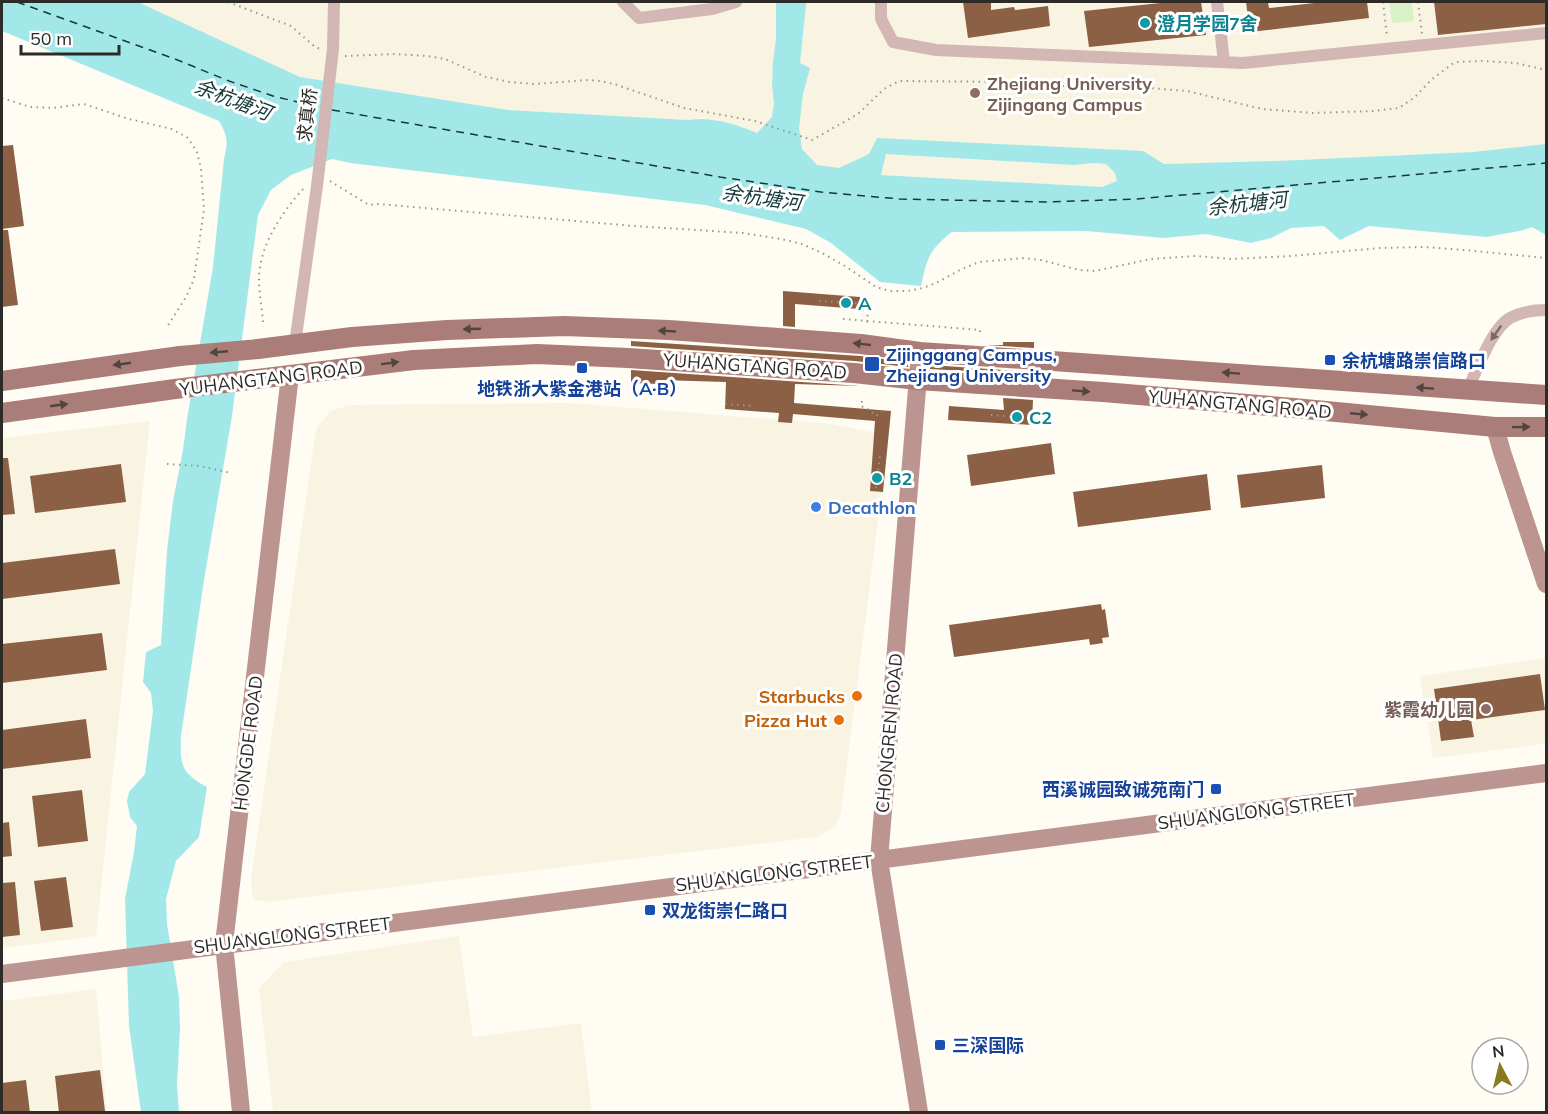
<svg xmlns="http://www.w3.org/2000/svg" width="1548" height="1114" viewBox="0 0 1548 1114" font-family="Mulish,'Noto Sans SC',sans-serif">
<rect width="100%" height="100%" fill="#fffcf3"/>
<path fill="#f9f3e1" d="M 138,2 L 1546,2 L 1546,144 L 1473,152 L 1276,161 L 1164,164 L 1102,187 L 881,175 L 817,165 L 744,127 L 702,118 L 688,120 L 508,110 L 300,77 Z
M 569,403 L 833,424 L 875,433 L 886,457 L 841,813 L 836,826 L 817,837 L 267,902 L 253,899 L 251,879 L 316,429 L 330,411 L 349,405 Z
M 150,421 L 96,936 L 2,948 L 2,438 Z
M 1546,658 L 1546,742 L 1536,745 L 1433,758 L 1420,676 Z
M 459,936 L 473,1037 L 581,1023 L 592,1112 L 273,1112 L 259,988 L 284,962 Z
M 96,989 L 107,1112 L 2,1112 L 2,1001 Z"/>
<path fill="#d9f1c6" d="M 1389,2 L 1412,2 L 1414,21 L 1392,23 Z"/>
<path fill="#a2e8e9" fill-rule="evenodd" d="M 2,2 L 138,2 L 300,77 L 508,110 L 688,120 C 710,116 736,124 757,133 L 772,117 L 774,103 L 772,85 L 773,61 L 776,40 L 776,2 L 807,2 L 806,4 L 800,63 L 810,68 L 803,94 L 799,128 L 802,149 L 817,165 L 839,168 L 869,154 L 877,138 L 1143,151 L 1164,164 L 1276,161 L 1473,152 L 1546,144 L 1546,235 L 1532,227 L 1520,231 L 1486,237 L 1369,226 L 1340,240 L 1324,226 L 1291,228 L 1271,238 L 1251,243 L 1206,234 L 1164,238 L 1086,231 L 952,232 C 929,250 927,258 921,286 L 880,282 L 831,243 L 806,229 L 705,205 L 350,163 L 332,159 L 291,175 L 271,190 L 258,215 L 232,416 L 204,580 L 181,736 C 180,765 181,773 207,787 L 199,837 L 176,861 L 166,899 L 167,924 L 179,997 L 180,1028 L 177,1084 L 179,1112 L 141,1112 L 129,1026 L 125,899 L 134,852 L 137,826 L 130,817 L 127,801 L 129,792 L 145,774 L 153,711 L 151,693 L 143,682 L 146,652 L 161,645 L 167,551 L 173,501 L 183,450 L 187,419 L 213,267 L 224,159 C 228,141 228,137 219,121 L 2,31 ZM 886,154 L 1074,165 L 1093,163 L 1106,164 L 1115,173 L 1117,181 L 1102,187 L 881,175 Z"/>
<g fill="none" stroke-linecap="round" stroke-linejoin="round">
<path stroke="#17393a" stroke-width="1.5" stroke-dasharray="8 6" stroke-linecap="butt" d="M 17,2 L 175,59 L 229,81 L 273,96 L 322,108
M 332,110 L 720,177 L 821,192 L 900,199 L 1045,202 L 1137,199 L 1546,163"/>
</g>
<path fill="#8b6044" d="M 963,2 L 991,2 L 991,10 L 1014,7 L 1015,10 L 1048,6 L 1050,26 L 968,38 Z
M 1170,2 L 1201,2 L 1206,35 L 1089,47 L 1084,11 Z
M 1246,2 L 1268,2 L 1269,8 L 1323,2 L 1367,2 L 1369,18 L 1250,32 Z
M 1434,2 L 1546,2 L 1546,24 L 1438,35 Z
M 13,145 L 24,226 L 2,229 L 2,146 Z
M 2,230 L 8,230 L 18,305 L 2,307 Z
M 783,291 L 860,297 L 859,309 L 795,304 L 795,327 L 783,326 Z
M 631,341 L 860,356 L 908,362 L 908,367 L 855,361 L 631,346 Z
M 1003,342 L 1034,342 L 1034,348 L 986,345 L 1003,345 Z
M 930,365 L 1034,372 L 1034,375 L 930,369 Z
M 631,370 L 860,386 L 795,384 L 794,403 L 891,411 L 883,492 L 870,491 L 875,421 L 793,414 L 792,423 L 778,422 L 779,413 L 725,409 L 726,382 L 660,380 L 660,384 L 631,383 Z
M 1003,398 L 1033,400 L 1032,425 L 948,420 L 949,406 L 1004,410 Z
M 1051,443 L 1055,474 L 971,486 L 967,455 Z
M 2,458 L 8,458 L 15,514 L 2,515 Z
M 121,464 L 126,502 L 35,513 L 30,476 Z
M 1322,465 L 1325,498 L 1241,508 L 1237,475 Z
M 1207,474 L 1211,510 L 1078,527 L 1073,492 Z
M 115,549 L 120,584 L 2,599 L 2,563 Z
M 1101,604 L 1102,610 L 1105,609 L 1109,637 L 1102,638 L 1103,643 L 1090,645 L 1089,639 L 954,657 L 949,625 Z
M 102,633 L 107,670 L 2,683 L 2,644 Z
M 1540,674 L 1545,710 L 1471,720 L 1474,737 L 1441,741 L 1434,689 Z
M 86,719 L 91,758 L 2,769 L 2,730 Z
M 82,790 L 88,841 L 38,847 L 32,796 Z
M 9,822 L 12,856 L 2,857 L 2,823 Z
M 66,877 L 73,927 L 41,931 L 34,881 Z
M 15,882 L 20,935 L 2,937 L 2,883 Z
M 100,1070 L 105,1111 L 92,1113 L 59,1113 L 55,1076 Z
M 26,1080 L 30,1113 L 2,1113 L 2,1083 Z"/>
<g fill="none" stroke-linecap="round" stroke-linejoin="round">
<path stroke="#989690" stroke-width="2" stroke-dasharray="1.5 4.5" stroke-linecap="butt" d="M 228,2 L 291,26 L 314,46 L 322,50
M 1383,2 L 1387,37
M 1418,2 L 1422,34
M 345,56 L 393,54 L 428,56 L 445,59 L 486,77 L 510,82 L 534,84 L 588,80 L 600,81 L 614,84 L 684,108 L 755,121 L 812,140 L 858,114 L 884,89 L 899,81 L 1018,82 L 1058,86 L 1137,87 L 1187,91 L 1262,109 L 1313,113 L 1373,111 L 1399,108 L 1415,97 L 1431,80 L 1455,62 L 1483,61 L 1516,63 L 1546,70
M 2,98 L 30,107 L 53,108 L 84,104 L 129,119 L 172,129 L 188,138 L 197,152 L 201,169 L 204,209 L 194,279 L 186,297 L 167,327
M 330,181 L 369,205 L 378,204 L 634,226 L 743,233 L 781,239 L 802,244 L 822,253 L 845,266 L 876,287 L 890,291 L 908,291 L 923,288 L 936,283 L 960,270 L 979,262 L 1024,258 L 1041,260 L 1079,270 L 1095,271 L 1151,259 L 1195,256 L 1232,259 L 1291,256 L 1380,248 L 1425,247 L 1464,250 L 1546,258
M 819,301 L 868,304 L 867,323
M 843,319 L 980,330 L 980,334
M 263,322 C 262,308 259,293 259,279 C 259,246 282,212 304,188
M 862,401 L 861,406 L 870,410 L 876,416 L 882,412
M 725,404 L 753,406
M 991,415 L 1032,418
M 167,464 L 200,466 L 231,473
M 876,488 L 880,455"/>
<path stroke="#d2b7b4" stroke-width="12" d="M 623,2 L 639,18 L 712,9 L 736,2
M 881,2 L 881,19 L 893,42 L 936,50 L 1243,63 L 1546,33
M 1217,2 L 1224,62
M 333,49 L 334,2
M 295,344 L 317,186
M 1467,391 C 1477,371 1491,329 1510,318 C 1521,312 1534,310 1546,310"/>
<path stroke="#bc9591" stroke-width="18" d="M 1495,427 L 1502,452 L 1546,584
M 2,974 L 1546,773
M 241,1112 L 224,944 L 290,375
M 919,1112 L 879,860 L 920,352"/>
<path stroke="#ab7d78" stroke-width="20" d="M 258,349 L 352,337 L 447,330 L 564,326 L 669,330 L 861,344 L 920,352 L 1546,395
M 2,381 L 180,356
M 2,413 L 175,389 L 414,360 L 537,354 L 628,358 L 854,373 L 918,380 L 1103,392 L 1294,408 L 1495,427 L 1546,427"/>
<path stroke="#d2b7b4" stroke-width="12" d="M 317,186 L 333,49"/>
<path stroke="#ab7d78" stroke-width="20" d="M 180,356 L 258,349"/>
</g>
<defs><path id="oneway-solid" d="M-6-.8H1V-3.2L6.5 0L1 3.2V.8H-6Z" transform="scale(1.5)"/></defs>
<g fill="#52443f">
<use href="#oneway-solid" transform="translate(472 329) rotate(178)"/>
<use href="#oneway-solid" transform="translate(667 331) rotate(-177)"/>
<use href="#oneway-solid" transform="translate(862 344) rotate(-174)"/>
<use href="#oneway-solid" transform="translate(219 352) rotate(175)"/>
<use href="#oneway-solid" transform="translate(390 363) rotate(-7)"/>
<use href="#oneway-solid" transform="translate(122 364) rotate(172)"/>
<use href="#oneway-solid" transform="translate(1231 373) rotate(-176)"/>
<use href="#oneway-solid" transform="translate(1425 388) rotate(-176)"/>
<use href="#oneway-solid" transform="translate(1081 391) rotate(4)"/>
<use href="#oneway-solid" transform="translate(59 405) rotate(-8)"/>
<use href="#oneway-solid" transform="translate(1359 414) rotate(5)"/>
<use href="#oneway-solid" transform="translate(1521 427) rotate(-1)"/>
</g>
<use fill="#776a66" href="#oneway-solid" transform="translate(1496 333) rotate(125)"/>
<g fill="#0f9aa8" stroke="#fff" stroke-width="2">
<circle cx="1145" cy="23" r="6"/>
<circle cx="846" cy="303" r="6"/>
<circle cx="1017" cy="417" r="6"/>
<circle cx="877" cy="478" r="6"/>
</g>
<g fill="#8d6e63" stroke="#fff" stroke-width="2">
<circle cx="975" cy="93" r="6"/>
<circle cx="1486" cy="709" r="6"/>
</g>
<g fill="#1a4fb4" stroke="#fff" stroke-width="2">
<rect x="1324" y="354" width="12" height="12" rx="3"/>
<rect x="864" y="356" width="16" height="16" rx="3"/>
<rect x="576" y="362" width="12" height="12" rx="3"/>
<rect x="1210" y="783" width="12" height="12" rx="3"/>
<rect x="644" y="904" width="12" height="12" rx="3"/>
<rect x="934" y="1039" width="12" height="12" rx="3"/>
</g>
<circle fill="#3f7fe0" stroke="#fff" stroke-width="2" cx="816" cy="507" r="6"/>
<g fill="#e8710a" stroke="#fff" stroke-width="2">
<circle cx="857" cy="696" r="6"/>
<circle cx="839" cy="720" r="6"/>
</g>
<g text-anchor="middle" dominant-baseline="central" stroke-width="6" stroke-linejoin="round" paint-order="stroke">
<g font-size="18" font-weight="bold" fill="#0d838f" stroke="#fff" text-anchor="start">
<text x="1157" y="23">澄月学园7舍</text>
<text x="858" y="303">A</text>
<text x="1029" y="417">C2</text>
<text x="889" y="478">B2</text>
</g>
<g font-size="18" font-weight="bold" fill="#785e54" stroke="#fff" text-anchor="start">
<text x="987" y="83">Zhejiang University<tspan x="987" dy="21">Zijingang Campus</tspan></text>
<text x="1474" y="709" text-anchor="end">紫霞幼儿园</text>
</g>
<g font-size="18" fill="#2c2b27" stroke="#fff">
<text transform="translate(307 115) rotate(-83)">求真桥</text>
<text transform="translate(755 366) rotate(4)">YUHANGTANG ROAD</text>
<text transform="translate(271 378) rotate(-7)">YUHANGTANG ROAD</text>
<text transform="translate(1240 404) rotate(5)">YUHANGTANG ROAD</text>
<text transform="translate(889 733) rotate(-85)">CHONGREN ROAD</text>
<text transform="translate(248 743) rotate(-83)">HONGDE ROAD</text>
<text transform="translate(1256 811) rotate(-7)">SHUANGLONG STREET</text>
<text transform="translate(774 873) rotate(-7)">SHUANGLONG STREET</text>
<text transform="translate(292 935) rotate(-7)">SHUANGLONG STREET</text>
</g>
<g font-size="18" font-weight="bold" fill="#164399" stroke="#fff" text-anchor="start">
<text x="886" y="354">Zijinggang Campus,<tspan x="886" dy="21">Zhejiang University</tspan></text>
<text x="1342" y="360">余杭塘路崇信路口</text>
<text x="582" y="388" text-anchor="middle">地铁浙大紫金港站（A·B）</text>
<text x="1204" y="789" text-anchor="end">西溪诚园致诚苑南门</text>
<text x="662" y="910">双龙街崇仁路口</text>
<text x="952" y="1045">三深国际</text>
</g>
<g font-size="18" font-weight="bold" fill="#366cbe" stroke="#fff" text-anchor="start">
<text x="828" y="507">Decathlon</text>
</g>
<g font-size="18" font-weight="bold" fill="#c56008" stroke="#fff" text-anchor="end">
<text x="845" y="696">Starbucks</text>
<text x="827" y="720">Pizza Hut</text>
</g>
<g font-size="20" font-style="italic" fill="#17393a" stroke="#fff">
<text transform="translate(233 99) rotate(21)">余杭塘河</text>
<text transform="translate(762 197) rotate(8)">余杭塘河</text>
<text transform="translate(1247 203) rotate(-6)">余杭塘河</text>
</g>
</g>
<rect width="1548" height="1114" fill="none" stroke="#2c2b27" stroke-width="6"/>
<g transform="translate(1500 1066) rotate(353)"><circle r="28" fill="#ffffff" stroke="#abaaa9" stroke-width="1.5"/>
<path d="M0-4.5L10 22L0 15L-10 22Z" fill="#887a20"/>
<text y="-9" font-size="16" font-weight="bold" text-anchor="middle" fill="#2c2b27">N</text>
</g>
<path d="M21 45v9h98v-9" fill="none" stroke="#2c2b27" stroke-width="3"/>
<text x="30" y="45" font-size="18" fill="#2c2b27" stroke="#ffffff" stroke-width="4.5" paint-order="stroke">50 m</text>
</svg>
